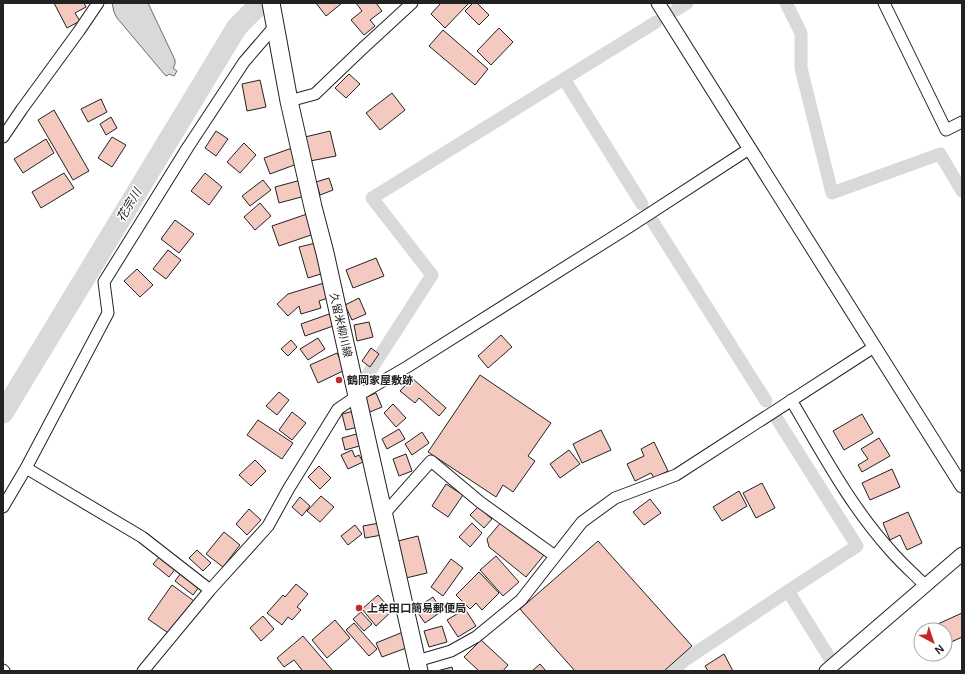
<svg xmlns="http://www.w3.org/2000/svg" width="965" height="674" viewBox="0 0 965 674" font-family="Helvetica,'Noto Sans JP',sans-serif">
<rect width="100%" height="100%" fill="#fff"/>
<path fill="#d9d9d9" stroke="#6f6f6f" d="M 112,3 L 148,3 L 175,60 L 175,64 L 173,68 L 177,71 L 174,76 L 169,74 L 167,76 L 165,75 L 117,18 L 114,12 Z"/>
<g fill="none" stroke-linecap="round" stroke-linejoin="round">
<path stroke="#d9d9d9" stroke-width="13" d="M 786,3 L 801,33 L 801,68 L 832,193 L 940,154 L 962,191
M 676,10 L 687,3
M 564,79 L 642,204
M 653,222 L 766,401
M 365,379 L 432,275 L 372,198 L 656,22
M 777,419 L 857,546 L 788,591 L 829,657
M 673,671 L 685,660 L 788,591"/>
<path stroke="#d9d9d9" stroke-width="21" d="M 3,413 L 237,27 L 261,3"/>
</g>
<path fill="#f3c9c0" stroke="#222" d="M 54,3 L 84,3 L 86,7 L 75,13 L 80,21 L 67,28 Z
M 316,3 L 342,3 L 326,16 Z
M 356,3 L 376,3 L 382,11 L 370,20 L 375,26 L 364,35 L 351,20 L 362,11 Z
M 441,3 L 469,3 L 445,28 L 431,14 Z
M 473,3 L 477,3 L 489,15 L 479,25 L 465,11 Z
M 499,28 L 513,42 L 491,65 L 477,51 Z
M 443,30 L 488,69 L 475,85 L 429,46 Z
M 349,74 L 360,84 L 346,98 L 335,88 Z
M 260,80 L 266,107 L 247,111 L 242,84 Z
M 392,93 L 405,110 L 380,130 L 366,113 Z
M 101,99 L 107,112 L 88,122 L 81,109 Z
M 54,110 L 89,171 L 73,180 L 38,120 Z
M 111,117 L 117,128 L 106,135 L 100,124 Z
M 216,131 L 228,139 L 216,156 L 205,148 Z
M 330,131 L 336,156 L 310,161 L 305,137 Z
M 112,137 L 126,145 L 112,167 L 98,158 Z
M 46,139 L 54,153 L 23,173 L 14,159 Z
M 244,143 L 256,155 L 240,173 L 227,162 Z
M 292,148 L 297,164 L 270,174 L 264,158 Z
M 64,173 L 74,188 L 41,208 L 32,192 Z
M 205,173 L 222,187 L 209,205 L 191,191 Z
M 329,178 L 333,190 L 320,195 L 316,182 Z
M 263,180 L 271,190 L 250,206 L 242,196 Z
M 301,180 L 305,196 L 279,203 L 275,187 Z
M 260,203 L 271,216 L 255,230 L 244,217 Z
M 307,214 L 314,234 L 279,246 L 272,226 Z
M 175,220 L 194,234 L 179,253 L 161,239 Z
M 316,243 L 324,273 L 308,278 L 299,247 Z
M 168,250 L 181,260 L 166,279 L 153,269 Z
M 376,258 L 384,276 L 353,288 L 346,270 Z
M 137,269 L 153,285 L 140,297 L 124,281 Z
M 324,283 L 328,298 L 319,301 L 321,308 L 301,314 L 299,306 L 288,316 L 277,304 L 288,294 Z
M 359,298 L 366,314 L 352,320 L 345,305 Z
M 332,313 L 336,325 L 305,336 L 301,324 Z
M 369,322 L 373,337 L 357,341 L 354,325 Z
M 501,335 L 512,347 L 488,368 L 478,356 Z
M 318,338 L 325,349 L 308,360 L 300,349 Z
M 291,340 L 297,347 L 288,356 L 281,349 Z
M 371,348 L 379,354 L 370,367 L 362,361 Z
M 337,353 L 345,370 L 318,383 L 310,365 Z
M 480,375 L 551,423 L 528,456 L 535,461 L 513,492 L 503,485 L 496,497 L 428,452 Z
M 412,378 L 446,408 L 439,416 L 419,398 L 415,403 L 400,391 Z
M 279,392 L 289,400 L 277,415 L 266,406 Z
M 376,393 L 382,407 L 370,412 L 364,398 Z
M 393,404 L 406,418 L 396,427 L 384,413 Z
M 354,411 L 358,427 L 346,430 L 342,414 Z
M 292,412 L 306,423 L 292,440 L 279,430 Z
M 862,414 L 873,433 L 844,450 L 833,431 Z
M 258,420 L 293,443 L 282,459 L 247,435 Z
M 399,429 L 405,439 L 387,449 L 382,439 Z
M 601,430 L 611,450 L 582,463 L 573,444 Z
M 422,432 L 429,443 L 412,455 L 405,444 Z
M 360,433 L 363,445 L 345,450 L 342,438 Z
M 879,438 L 890,456 L 862,472 L 858,465 L 868,459 L 861,449 Z
M 654,442 L 668,471 L 654,478 L 651,473 L 635,481 L 627,464 L 644,456 L 641,449 Z
M 352,450 L 355,457 L 359,455 L 363,462 L 348,469 L 341,455 Z
M 569,450 L 580,464 L 560,478 L 550,464 Z
M 406,454 L 412,471 L 399,476 L 393,459 Z
M 255,460 L 266,471 L 251,486 L 239,475 Z
M 319,466 L 331,478 L 320,489 L 308,477 Z
M 892,469 L 900,487 L 870,500 L 862,483 Z
M 762,483 L 775,508 L 756,518 L 743,493 Z
M 446,484 L 463,495 L 448,517 L 432,506 Z
M 739,491 L 747,506 L 722,521 L 713,507 Z
M 321,496 L 334,507 L 320,522 L 307,511 Z
M 300,497 L 310,506 L 302,516 L 292,507 Z
M 650,499 L 661,513 L 644,525 L 633,512 Z
M 478,507 L 492,519 L 484,528 L 470,515 Z
M 249,509 L 261,520 L 247,535 L 236,524 Z
M 908,512 L 922,543 L 907,550 L 900,535 L 890,540 L 883,523 Z
M 502,521 L 544,555 L 526,577 L 489,547 L 487,539 Z
M 379,523 L 382,535 L 365,538 L 363,526 Z
M 472,523 L 482,533 L 470,547 L 459,537 Z
M 355,525 L 362,534 L 348,545 L 341,536 Z
M 224,532 L 240,545 L 223,567 L 206,554 Z
M 418,536 L 427,573 L 406,578 L 398,541 Z
M 598,541 L 692,646 L 664,671 L 575,671 L 520,609 Z
M 197,550 L 211,563 L 203,571 L 189,558 Z
M 161,555 L 177,567 L 169,577 L 153,564 Z
M 496,556 L 519,582 L 503,596 L 480,570 Z
M 451,559 L 463,568 L 443,596 L 431,587 Z
M 479,572 L 499,593 L 482,610 L 476,603 L 470,609 L 456,595 Z
M 181,573 L 199,587 L 193,595 L 175,581 Z
M 296,584 L 308,594 L 297,607 L 301,610 L 292,620 L 288,617 L 282,625 L 267,613 L 283,595 L 285,597 Z
M 172,585 L 194,601 L 171,635 L 148,619 Z
M 378,595 L 392,611 L 376,626 L 362,609 Z
M 433,597 L 442,611 L 425,623 L 415,609 Z
M 465,609 L 476,626 L 458,637 L 447,620 Z
M 361,612 L 372,624 L 364,631 L 353,619 Z
M 962,613 L 962,637 L 945,645 L 945,630 L 930,630 L 929,628 Z
M 263,616 L 274,629 L 261,641 L 250,628 Z
M 335,620 L 350,638 L 327,658 L 312,640 Z
M 354,623 L 377,649 L 369,656 L 346,630 Z
M 442,626 L 447,642 L 429,647 L 424,631 Z
M 403,632 L 409,647 L 382,657 L 376,643 Z
M 303,636 L 333,671 L 301,671 L 302,670 L 294,660 L 284,667 L 277,658 Z
M 481,640 L 508,665 L 503,671 L 479,671 L 464,657 Z
M 724,654 L 733,671 L 708,671 L 705,666 Z
M 540,664 L 546,671 L 532,671 Z
M 452,667 L 453,671 L 437,671 Z"/>
<g fill="none" stroke-linecap="round" stroke-linejoin="round">
<g stroke="#222" stroke-width="13">
<path id="minor" d="M 884,3 L 946,130 L 962,122
M 289,101 L 315,94 L 362,49 L 412,3
M 3,137 L 22,109 L 79,31 L 98,3
M 791,400 C 822,452 850,506 891,551 C 902,564 914,574 926,586
M 26,468 L 142,537 L 210,590
M 3,507 L 26,468 L 108,313 L 104,282 L 188,147 L 244,62 L 275,26
M 384,514 L 431,461 L 480,502 L 555,556
M 417,661 L 451,651 L 476,637 L 521,600 L 582,522 L 615,498 L 676,475 L 874,347
M 3,670 L 4,671
M 143,671 L 210,590 L 268,526 L 289,488 L 338,409 L 357,396 L 407,367 L 629,227 L 749,149"/>
</g>
<g stroke="#222" stroke-width="15">
<path id="tertiary" d="M 658,3 L 962,486
M 826,671 L 962,554"/>
</g>
<g stroke="#222" stroke-width="19">
<path id="primary" d="M 271,3 L 289,101 L 313,207 L 325,253 L 343,334 L 419,671"/>
</g>
<use href="#minor" stroke="#fff" stroke-width="11"/>
<use href="#tertiary" stroke="#fff" stroke-width="13"/>
<use href="#primary" stroke="#fff" stroke-width="17"/>
</g>
<g fill="#c62828" stroke="#fff" stroke-width="1.5">
<circle cx="339" cy="380" r="4"/>
<circle cx="359" cy="608" r="4"/>
</g>
<g text-anchor="middle" dominant-baseline="central" stroke-width="3" stroke-linejoin="round" paint-order="stroke">
<g font-size="11" fill="#222" stroke="#fff">
<text transform="translate(341 325) rotate(77)">久留米柳川線</text>
</g>
<g font-size="11" font-weight="bold" fill="#222" stroke="#fff" text-anchor="start">
<text x="347" y="380">鶴岡家屋敷跡</text>
<text x="367" y="608">上牟田口簡易郵便局</text>
</g>
<g font-size="12" font-style="italic" fill="#222" stroke="#fff">
<text transform="translate(129 205) rotate(-59)">花宗川</text>
</g>
</g>
<rect width="965" height="674" fill="none" stroke="#222222" stroke-width="8"/>
<g transform="translate(933 642) rotate(140)"><circle r="19" fill="#ffffff" stroke="#a7a7a7"/>
<path d="M0-3L7 15L0 10L-7 15Z" fill="#c62828"/>
<text y="-6" font-size="11" font-weight="bold" text-anchor="middle" fill="#222222">N</text>
</g>
</svg>
